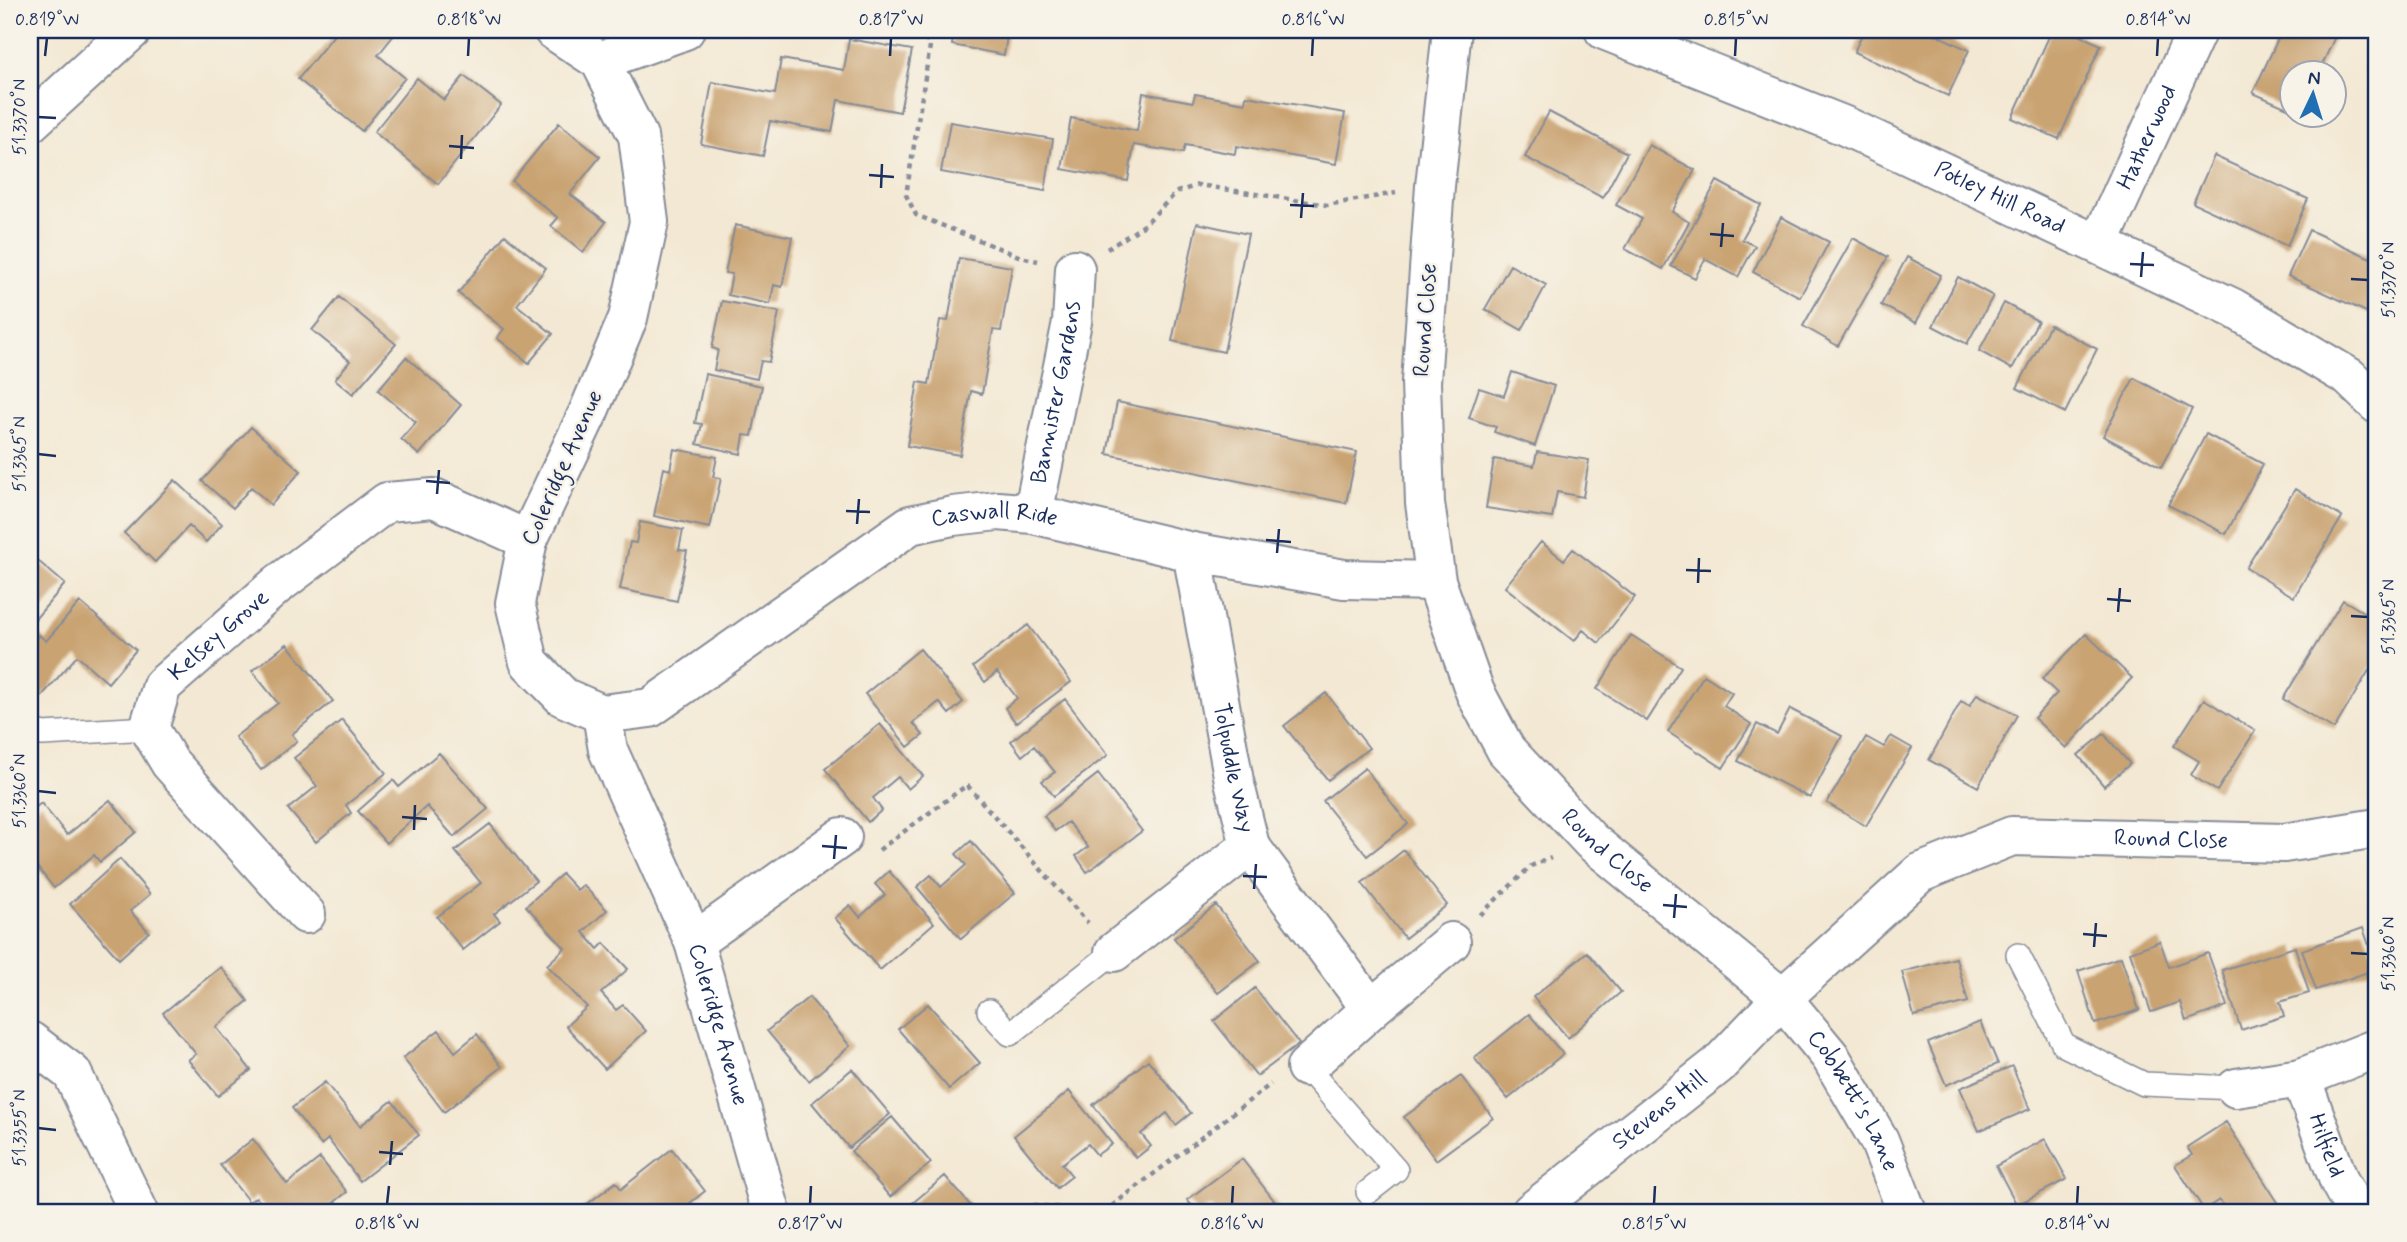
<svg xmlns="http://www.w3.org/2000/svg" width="2407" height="1242" viewBox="0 0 2407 1242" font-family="Mynerve,sans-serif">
<rect width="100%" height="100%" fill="#f7f3e8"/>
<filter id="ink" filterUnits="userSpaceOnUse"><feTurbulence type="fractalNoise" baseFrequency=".0143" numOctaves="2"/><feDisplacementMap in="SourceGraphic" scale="14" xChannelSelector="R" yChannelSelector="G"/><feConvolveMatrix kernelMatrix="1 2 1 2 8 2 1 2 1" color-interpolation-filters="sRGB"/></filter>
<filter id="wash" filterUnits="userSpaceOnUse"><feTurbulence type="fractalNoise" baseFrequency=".00686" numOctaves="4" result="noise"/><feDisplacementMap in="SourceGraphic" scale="28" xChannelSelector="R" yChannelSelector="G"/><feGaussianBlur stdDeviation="1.57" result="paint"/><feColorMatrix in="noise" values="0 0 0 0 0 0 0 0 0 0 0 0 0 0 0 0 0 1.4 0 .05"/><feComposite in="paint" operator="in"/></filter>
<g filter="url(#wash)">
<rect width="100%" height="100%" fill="#f3e8d3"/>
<g id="blocks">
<path fill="#c9a372" d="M 338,30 L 398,30 L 378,55 L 405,78 L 362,131 L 298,79 Z
M 954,30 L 1008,30 L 1004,55 L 952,45 Z
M 1864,30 L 1926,30 L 1969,50 L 1948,96 L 1854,52 Z
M 2052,30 L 2068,30 L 2101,45 L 2059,139 L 2012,118 Z
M 2282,30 L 2338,30 L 2318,74 L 2292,74 L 2292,110 L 2253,93 Z
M 849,39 L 912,50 L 900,112 L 838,100 L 832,132 L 770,121 L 763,156 L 701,144 L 712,82 L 775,94 L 781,59 L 844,70 Z
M 464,76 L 501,105 L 438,184 L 374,132 L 417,78 L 444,100 Z
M 1143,93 L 1193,102 L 1195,94 L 1245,103 L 1246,96 L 1345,113 L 1336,164 L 1236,146 L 1235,154 L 1185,145 L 1183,153 L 1134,145 L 1128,181 L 1062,169 L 1071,118 L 1137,131 Z
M 1549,112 L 1627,153 L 1603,198 L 1525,157 Z
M 950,122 L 1053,139 L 1045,191 L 941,172 Z
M 559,123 L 600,157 L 570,194 L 606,222 L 583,252 L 551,226 L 558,218 L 512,181 Z
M 1649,145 L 1695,170 L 1672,212 L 1689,222 L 1663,269 L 1625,249 L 1642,219 L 1616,205 Z
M 2214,156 L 2308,199 L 2287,246 L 2193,203 Z
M 1717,181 L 1761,205 L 1742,239 L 1755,246 L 1738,277 L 1705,259 L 1695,278 L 1671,266 Z
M 1781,217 L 1829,242 L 1800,297 L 1753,272 Z
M 1197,223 L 1248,234 L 1224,352 L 1172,341 Z
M 735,225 L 792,237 L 782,287 L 774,285 L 770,304 L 728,295 L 732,274 L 725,273 Z
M 2309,230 L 2377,261 L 2377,317 L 2288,276 Z
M 505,235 L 546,268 L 517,305 L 553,334 L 529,363 L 497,338 L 504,329 L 458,293 Z
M 1853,238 L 1888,257 L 1838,346 L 1803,326 Z
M 1907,257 L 1941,275 L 1916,323 L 1881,305 Z
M 959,258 L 1012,267 L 1001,331 L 993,330 L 982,394 L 971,391 L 960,455 L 907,446 L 918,382 L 929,384 L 940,320 L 948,321 Z
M 1510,265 L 1546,285 L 1522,330 L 1485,309 Z
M 1958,277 L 1993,296 L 1967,344 L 1933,326 Z
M 339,297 L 396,344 L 353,394 L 335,379 L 350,361 L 312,330 Z
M 722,301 L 779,312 L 769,362 L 761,361 L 757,379 L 714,370 L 718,350 L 712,348 Z
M 2004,303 L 2038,321 L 2012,369 L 1979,351 Z
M 2050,325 L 2097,349 L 2065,413 L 2017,388 Z
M 406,357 L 461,405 L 419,455 L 401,439 L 416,422 L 378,390 Z
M 1512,372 L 1554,386 L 1535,446 L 1494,432 L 1496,427 L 1469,418 L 1479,388 L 1504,396 Z
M 705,374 L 762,386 L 752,436 L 744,435 L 741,454 L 697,444 L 702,424 L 695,423 Z
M 2134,378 L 2192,409 L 2161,467 L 2103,436 Z
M 1117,402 L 1357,452 L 1346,503 L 1107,454 Z
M 251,427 L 301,471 L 271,505 L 251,487 L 233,508 L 202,481 Z
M 2206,434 L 2263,464 L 2226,534 L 2168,505 Z
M 674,449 L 717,457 L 713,477 L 721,478 L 710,528 L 654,516 L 664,468 L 670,470 Z
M 1537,452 L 1589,460 L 1583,497 L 1557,492 L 1552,518 L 1486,508 L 1494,459 L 1534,466 Z
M 175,480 L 222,524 L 206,542 L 189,526 L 155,562 L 124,533 Z
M 2295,489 L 2342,517 L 2294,597 L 2246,568 Z
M 640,522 L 683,530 L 679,550 L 687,551 L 677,601 L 620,589 L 630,542 L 636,543 Z
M 1541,542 L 1564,560 L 1573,549 L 1635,597 L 1599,643 L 1583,630 L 1574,641 L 1505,587 Z
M 30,554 L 65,584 L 30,625 Z
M 2343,600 L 2377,620 L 2377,657 L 2334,729 L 2283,699 Z
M 80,602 L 136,650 L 108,683 L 77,656 L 40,698 L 30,689 L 30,646 L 39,635 L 46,641 Z
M 1028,625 L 1071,682 L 1016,723 L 1005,708 L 1017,698 L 997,672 L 985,682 L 973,667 Z
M 2086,634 L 2132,678 L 2066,748 L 2034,718 L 2057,693 L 2042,679 Z
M 1631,635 L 1681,667 L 1647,721 L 1597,689 Z
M 287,644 L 333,701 L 292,734 L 297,741 L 261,770 L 235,737 L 278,703 L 252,671 Z
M 920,649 L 963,702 L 949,714 L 939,702 L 913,723 L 923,735 L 908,747 L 865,694 Z
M 1704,675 L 1732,693 L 1724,706 L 1751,724 L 1723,768 L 1668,732 Z
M 1326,693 L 1369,748 L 1328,780 L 1284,726 Z
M 1977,694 L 2017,715 L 1978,787 L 1929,760 L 1961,701 L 1970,706 Z
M 1065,699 L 1108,755 L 1054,796 L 1042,781 L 1055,772 L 1034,746 L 1022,756 L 1011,741 Z
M 2204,699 L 2255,731 L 2217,791 L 2191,775 L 2199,761 L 2174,746 Z
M 1790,709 L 1842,736 L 1810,798 L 1738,761 L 1757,724 L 1777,734 Z
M 342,720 L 386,773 L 346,805 L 351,813 L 316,842 L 288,809 L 317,786 L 294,758 Z
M 880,724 L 923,776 L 908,789 L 898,777 L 873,798 L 882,810 L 868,822 L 825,769 Z
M 2104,734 L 2130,764 L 2104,786 L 2078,755 Z
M 1891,736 L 1912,748 L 1866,826 L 1827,803 L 1866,737 L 1884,747 Z
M 439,753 L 488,809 L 454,837 L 427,806 L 386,843 L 358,811 L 393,780 L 399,787 Z
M 1365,768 L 1408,824 L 1367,856 L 1323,801 Z
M 1098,774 L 1142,831 L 1087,872 L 1076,856 L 1088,847 L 1068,822 L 1055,831 L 1044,816 Z
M 110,800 L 136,832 L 100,862 L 94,855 L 54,888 L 30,858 L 30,812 L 41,803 L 67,835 Z
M 490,824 L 536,881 L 494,914 L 500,921 L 463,950 L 437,917 L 481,883 L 455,851 Z
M 971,841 L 1015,893 L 961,939 L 917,887 L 931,875 L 941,887 L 966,865 L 956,854 Z
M 1404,850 L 1447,905 L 1405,938 L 1362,883 Z
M 120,859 L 150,894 L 130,911 L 149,932 L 119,959 L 70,904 Z
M 889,871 L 934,923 L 880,970 L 835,918 L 850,905 L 860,917 L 872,906 L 885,895 L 875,884 Z
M 562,874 L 577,890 L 583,885 L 607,910 L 583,932 L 598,949 L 604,943 L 628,969 L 601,993 L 616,1010 L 623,1005 L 646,1031 L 605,1069 L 566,1026 L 587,1007 L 547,965 L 565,948 L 526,906 Z
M 1216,905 L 1260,961 L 1218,993 L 1174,938 Z
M 2363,928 L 2377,969 L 2316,990 L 2302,950 Z
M 2160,941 L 2169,967 L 2208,953 L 2227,1006 L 2186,1021 L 2180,1002 L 2151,1012 L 2130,952 Z
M 2295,947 L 2309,993 L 2280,1002 L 2284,1016 L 2241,1030 L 2222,970 Z
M 1587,952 L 1621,992 L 1568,1038 L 1533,997 Z
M 2121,957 L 2139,1010 L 2095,1024 L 2078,971 Z
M 1956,958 L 1968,1002 L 1914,1016 L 1902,972 Z
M 221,967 L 248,1001 L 216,1027 L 251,1070 L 218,1096 L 188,1060 L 196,1054 L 163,1013 Z
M 1255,988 L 1299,1044 L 1257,1076 L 1214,1021 Z
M 809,997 L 850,1046 L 809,1081 L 767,1031 Z
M 928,1004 L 980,1063 L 949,1089 L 898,1029 Z
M 1529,1014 L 1563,1054 L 1508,1099 L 1474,1058 Z
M 1980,1022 L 1998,1064 L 1946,1085 L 1928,1043 Z
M 439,1030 L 455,1052 L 477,1034 L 502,1067 L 444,1112 L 403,1058 Z
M 1148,1060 L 1191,1113 L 1176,1125 L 1167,1113 L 1141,1134 L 1151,1146 L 1136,1158 L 1093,1105 Z
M 2012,1066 L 2030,1109 L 1979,1131 L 1960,1088 Z
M 852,1069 L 890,1114 L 849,1148 L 812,1103 Z
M 1461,1076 L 1493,1118 L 1436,1160 L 1404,1117 Z
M 325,1082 L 360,1126 L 392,1101 L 419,1135 L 360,1181 L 328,1139 L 321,1145 L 292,1108 Z
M 1069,1091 L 1112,1144 L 1097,1155 L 1088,1144 L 1062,1164 L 1072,1176 L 1057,1188 L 1014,1136 Z
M 892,1117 L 931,1163 L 890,1197 L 851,1151 Z
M 2226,1122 L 2283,1210 L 2279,1212 L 2228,1212 L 2219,1200 L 2204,1210 L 2175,1165 L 2192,1155 L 2187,1147 Z
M 253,1139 L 287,1184 L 320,1158 L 347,1192 L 322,1212 L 268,1212 L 256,1197 L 249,1202 L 220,1165 Z
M 2045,1139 L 2067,1179 L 2017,1205 L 1996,1166 Z
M 672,1149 L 705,1191 L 679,1212 L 577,1212 L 616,1182 L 621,1189 Z
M 1242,1159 L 1283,1212 L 1216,1212 L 1212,1206 L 1197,1212 L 1187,1200 Z
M 945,1176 L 976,1212 L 905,1212 L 903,1211 Z"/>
</g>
</g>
<g filter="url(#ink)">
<use href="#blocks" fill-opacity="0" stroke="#878c98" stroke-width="2"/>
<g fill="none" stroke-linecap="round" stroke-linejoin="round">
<g stroke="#878c98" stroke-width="26">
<path id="service" d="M 30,730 L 43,734 L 149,728
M 2018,955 L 2064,1045 L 2144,1084 L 2236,1088
M 989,1011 L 1010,1034 L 1114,952
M 1306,1067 L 1396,1170 L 1368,1192"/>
</g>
<g stroke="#878c98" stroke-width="42">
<g id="minor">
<path id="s1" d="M 553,30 L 600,61 L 638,136 L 649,222 L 628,318 L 588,413 L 528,540 L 515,603 L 529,662 L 563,697 L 602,714 L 608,750 L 694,942 L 771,1212"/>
<path id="s2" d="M 1452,30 L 1435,186 L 1421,382 L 1425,503 L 1436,581 L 1475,692 L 1506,750 L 1591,841 L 1782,998 L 1830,1056 L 1879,1140 L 1907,1212"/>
<path d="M 600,61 L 685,30"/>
<path id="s3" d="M 2099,244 L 2197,30"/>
<path id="s4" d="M 1033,514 L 1072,322 L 1075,269"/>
<path id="s5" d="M 1192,552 L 1234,781 L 1250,846 L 1371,1009 L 1451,942"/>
<path id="s6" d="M 602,714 L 650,708 L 910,525 L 953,516 L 998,511 L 1033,514 L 1192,552 L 1344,579 L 1436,581"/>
<path id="s7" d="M 306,914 L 170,763 L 149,728 L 162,686 L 277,585 L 387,502 L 434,498 L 528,540"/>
<path d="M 694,942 L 842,837"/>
<path d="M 1114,952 L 1250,846"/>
<path d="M 30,1041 L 72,1073 L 139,1212"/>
<path d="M 1306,1067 L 1371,1009"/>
<path id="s8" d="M 2301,1078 L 2339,1181 L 2356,1212"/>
<path d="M 2236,1088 L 2301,1078 L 2377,1048"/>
<path id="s9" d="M 1531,1212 L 1718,1065 L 1782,998 L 1920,873 L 2012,836 L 2284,843 L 2377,828"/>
</g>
</g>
<g stroke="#878c98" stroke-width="42">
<g id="tertiary">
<path id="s10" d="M 1604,30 L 1845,126 L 2233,308 L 2349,377 L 2377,404"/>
<path d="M 30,123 L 132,30"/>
</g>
</g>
<path stroke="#878c98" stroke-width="4.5" stroke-dasharray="5 5" stroke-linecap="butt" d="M 918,30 L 930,46 L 906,195 L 916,215 L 1021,257 L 1038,261
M 1107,249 L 1143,226 L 1177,192 L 1198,185 L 1327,205 L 1396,193
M 879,850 L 967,785 L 1088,923
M 1480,915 L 1531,866 L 1551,858
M 1026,1212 L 1035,1205 L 1104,1212
M 1104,1212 L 1271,1084"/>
<use href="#service" stroke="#fff" stroke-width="23"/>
<use href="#minor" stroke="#fff" stroke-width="38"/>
<use href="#tertiary" stroke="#fff" stroke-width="38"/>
</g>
</g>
<path fill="none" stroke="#1b2f5e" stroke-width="2.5" d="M 45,56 L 47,38M 468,56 L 469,38M 890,56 L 891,38M 1312,56 L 1313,38M 1735,56 L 1736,38M 2157,56 L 2158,38M 38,117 L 56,118M 449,146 L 474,148M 461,159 L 462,135M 869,175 L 894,177M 881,188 L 882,164M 1290,205 L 1314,206M 1301,218 L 1303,193M 1710,234 L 1734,236M 1721,247 L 1723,223M 2130,264 L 2154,265M 2141,277 L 2143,252M 2351,279 L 2368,280M 38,454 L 56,456M 426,481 L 450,483M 437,494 L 439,470M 846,511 L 870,512M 857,524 L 859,499M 1266,540 L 1291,542M 1277,553 L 1279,529M 1686,570 L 1711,571M 1698,583 L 1699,558M 2107,599 L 2131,601M 2118,612 L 2120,588M 2351,616 L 2368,617M 38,791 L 56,793M 402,817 L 427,819M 414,830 L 415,805M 822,846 L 847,848M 834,859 L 836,835M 1243,876 L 1267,877M 1254,889 L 1256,864M 1663,905 L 1687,907M 1674,918 L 1676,894M 2083,934 L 2107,936M 2094,947 L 2096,923M 2351,953 L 2368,954M 38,1128 L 56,1130M 379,1152 L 403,1154M 390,1165 L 392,1141M 387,1204 L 389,1186M 810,1204 L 811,1186M 1232,1204 L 1233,1186M 1654,1204 L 1655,1186M 2077,1204 L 2078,1186"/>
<g text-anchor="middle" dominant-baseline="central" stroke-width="5" stroke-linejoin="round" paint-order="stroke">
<g font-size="23" fill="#1b2f5e" stroke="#f7f3e8">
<text stroke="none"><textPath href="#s3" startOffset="117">Hatherwood</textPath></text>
<text stroke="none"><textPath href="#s10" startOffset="430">Potley Hill Road</textPath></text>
<text transform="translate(1426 320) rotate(-86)">Round Close</text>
<text stroke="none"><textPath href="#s4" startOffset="124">Bannister Gardens</textPath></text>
<text transform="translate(563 468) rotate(-66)">Coleridge Avenue</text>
<text stroke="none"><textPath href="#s6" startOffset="452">Caswall Ride</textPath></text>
<text stroke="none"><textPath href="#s7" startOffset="364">Kelsey Grove</textPath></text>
<text stroke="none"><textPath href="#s5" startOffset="220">Tolpuddle Way</textPath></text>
<text stroke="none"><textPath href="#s9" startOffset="775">Round Close</textPath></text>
<text stroke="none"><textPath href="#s2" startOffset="880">Round Close</textPath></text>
<text stroke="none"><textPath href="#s1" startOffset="1118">Coleridge Avenue</textPath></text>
<text stroke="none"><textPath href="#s2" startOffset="1234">Cobbett's Lane</textPath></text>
<text stroke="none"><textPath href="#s9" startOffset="164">Stevens Hill</textPath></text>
<text stroke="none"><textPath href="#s8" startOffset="72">Hilfield</textPath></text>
</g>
</g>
<rect width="2407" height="1242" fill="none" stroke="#f7f3e8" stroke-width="77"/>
<g transform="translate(2313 94) rotate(4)"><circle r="33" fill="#f7f3e8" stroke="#9fa5b1" stroke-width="2"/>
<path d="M0-5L12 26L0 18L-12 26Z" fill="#1f6fb2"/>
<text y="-10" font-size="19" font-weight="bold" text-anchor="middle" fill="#1b2f5e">N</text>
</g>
<rect x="38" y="38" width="2330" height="1166" fill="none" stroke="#1b2f5e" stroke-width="2.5"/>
<g font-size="18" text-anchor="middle" fill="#1b2f5e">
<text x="47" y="25">0.819°W</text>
<text x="469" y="25">0.818°W</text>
<text x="891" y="25">0.817°W</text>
<text x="1313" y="25">0.816°W</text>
<text x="1736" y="25">0.815°W</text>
<text x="2158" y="25">0.814°W</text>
<text transform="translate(19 117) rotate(-90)" y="6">51.3370°N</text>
<text transform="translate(2388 280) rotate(-90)" y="6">51.3370°N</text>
<text transform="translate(19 454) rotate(-90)" y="6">51.3365°N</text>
<text transform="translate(2388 617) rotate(-90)" y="6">51.3365°N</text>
<text transform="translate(19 791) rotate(-90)" y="6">51.3360°N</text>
<text transform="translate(2388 954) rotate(-90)" y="6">51.3360°N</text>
<text transform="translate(19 1128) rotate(-90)" y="6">51.3355°N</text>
<text x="387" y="1229">0.818°W</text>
<text x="810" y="1229">0.817°W</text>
<text x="1232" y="1229">0.816°W</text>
<text x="1654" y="1229">0.815°W</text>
<text x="2077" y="1229">0.814°W</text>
</g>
</svg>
